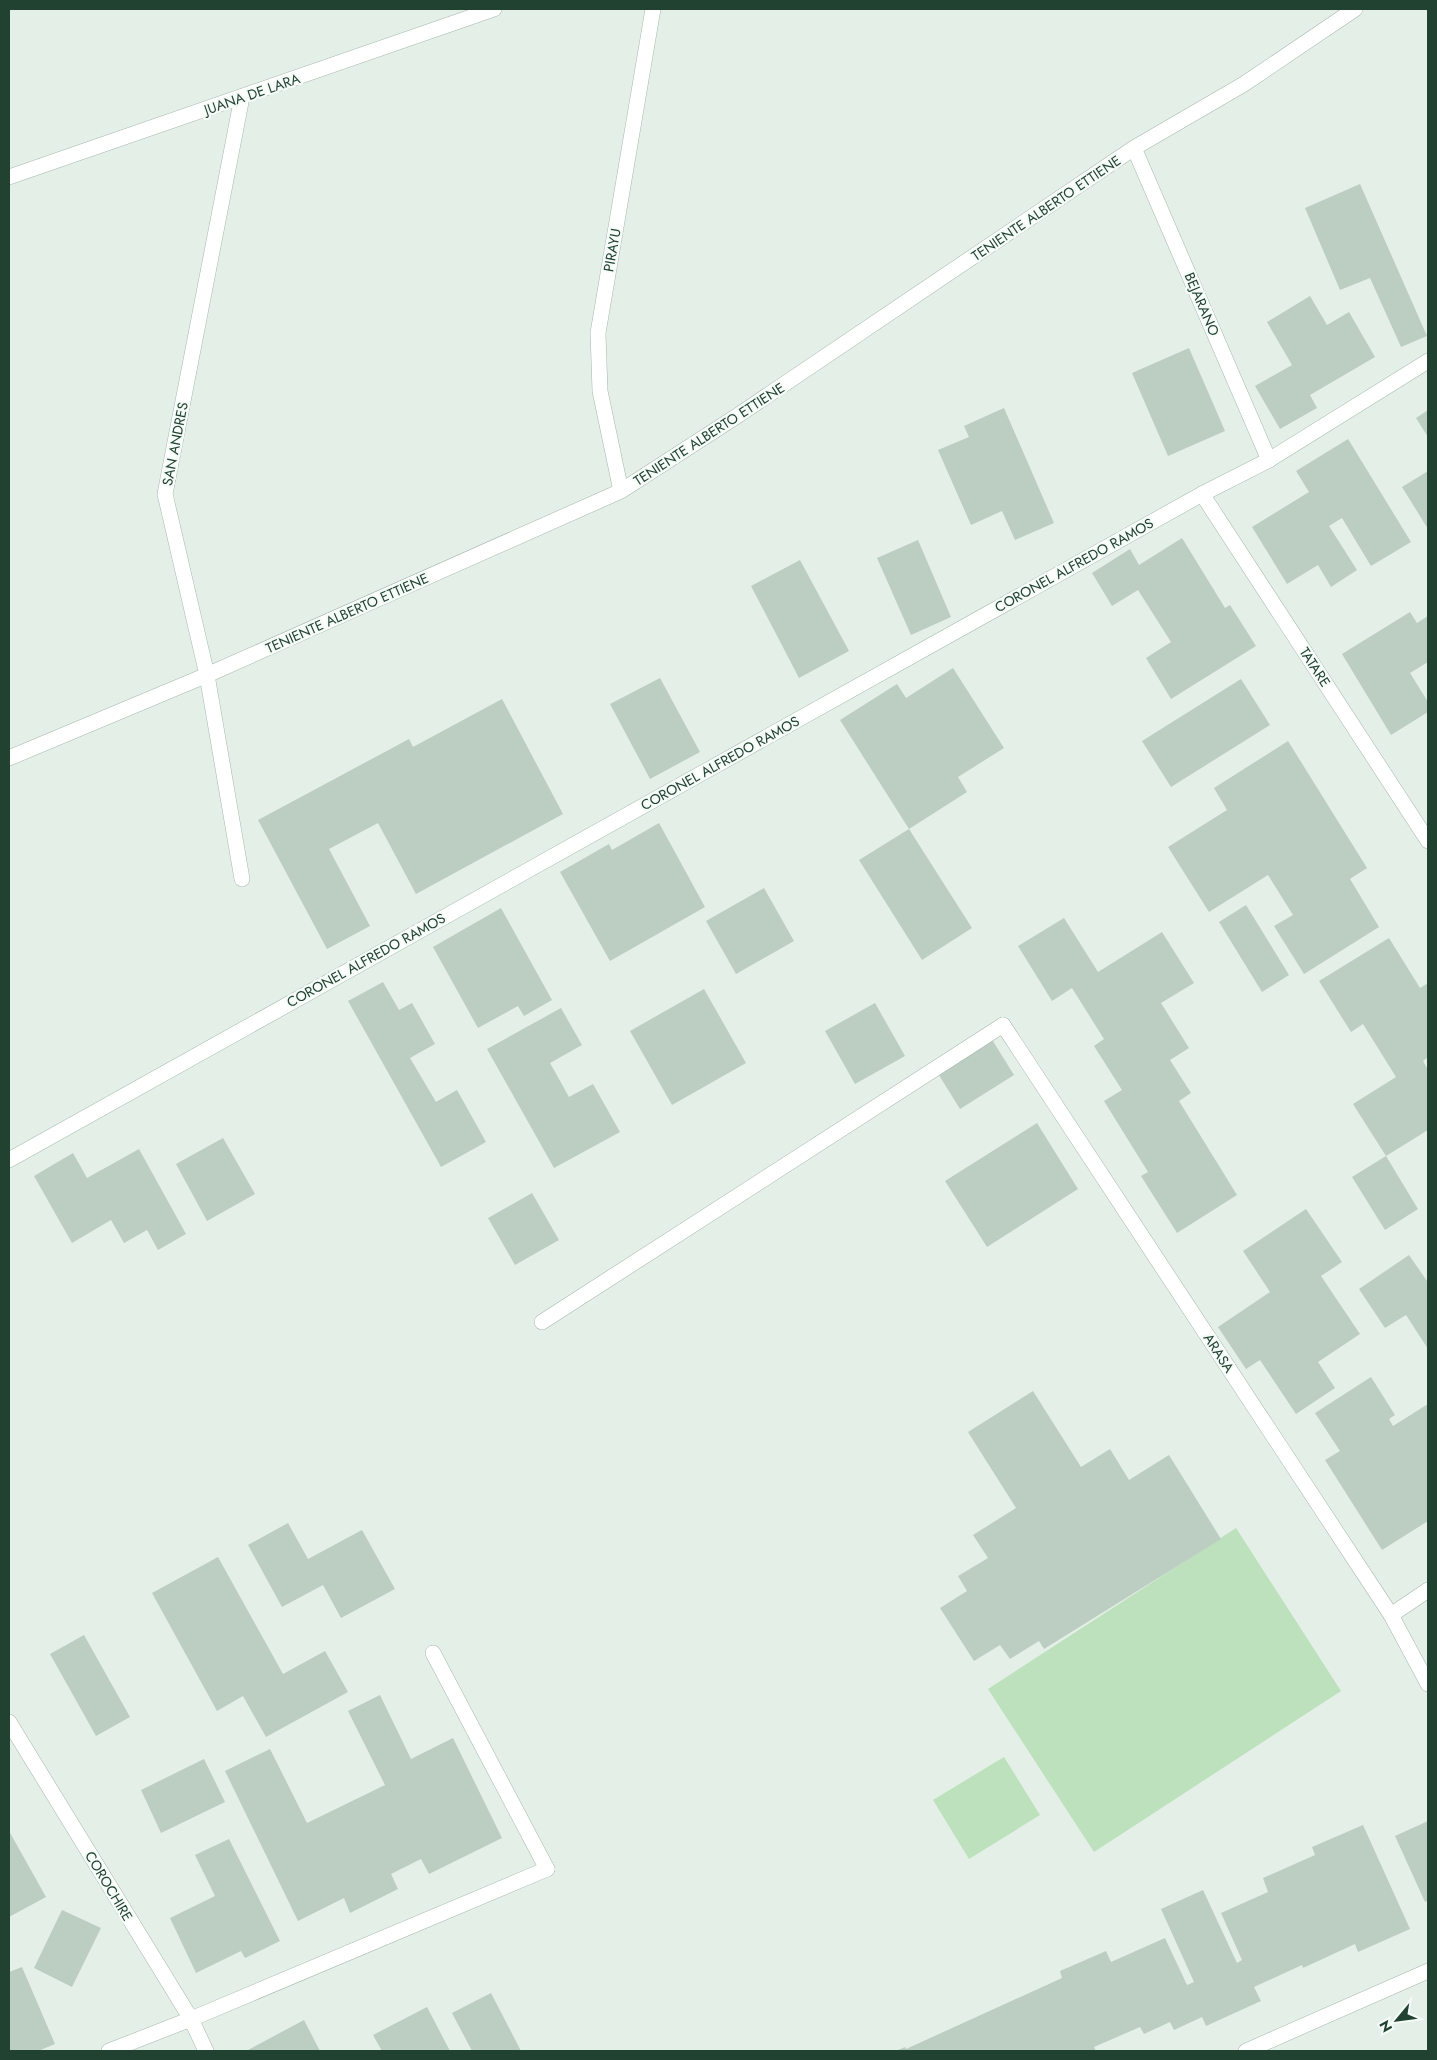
<svg xmlns="http://www.w3.org/2000/svg" width="1437" height="2060" viewBox="0 0 1437 2060" font-family="Jost,sans-serif">
<rect width="100%" height="100%" fill="#e4efe7"/>
<path fill="#bce1bc" d="M 1236,1528 L 1341,1691 L 1094,1852 L 988,1689 Z
M 1004,1757 L 1040,1815 L 969,1859 L 933,1800 Z"/>
<path fill="#bccdc2" d="M 1360,184 L 1427,336 L 1401,347 L 1370,278 L 1340,290 L 1305,208 Z
M 1310,296 L 1327,325 L 1349,312 L 1375,357 L 1310,395 L 1317,408 L 1280,429 L 1255,386 L 1292,365 L 1267,322 Z
M 1189,348 L 1225,431 L 1168,456 L 1132,373 Z
M 1004,408 L 1054,523 L 1015,540 L 1002,511 L 971,525 L 938,450 L 969,437 L 964,426 Z
M 1428,410 L 1428,437 L 1416,418 Z
M 1348,439 L 1411,542 L 1371,566 L 1342,518 L 1329,526 L 1357,570 L 1331,587 L 1318,565 L 1287,584 L 1252,527 L 1309,492 L 1296,471 Z
M 1428,471 L 1428,529 L 1402,487 Z
M 1182,538 L 1225,608 L 1230,605 L 1256,646 L 1171,699 L 1146,658 L 1171,642 L 1138,590 L 1112,606 L 1092,573 L 1130,549 L 1139,565 Z
M 918,540 L 951,617 L 911,635 L 877,558 Z
M 800,560 L 849,651 L 799,678 L 751,586 Z
M 1410,612 L 1417,623 L 1428,616 L 1428,662 L 1410,673 L 1428,702 L 1428,712 L 1391,735 L 1342,654 Z
M 953,668 L 1004,748 L 958,777 L 967,792 L 909,829 L 972,928 L 922,960 L 859,860 L 909,829 L 840,720 L 897,684 L 906,698 Z
M 660,678 L 700,752 L 650,779 L 610,704 Z
M 1241,679 L 1270,725 L 1171,787 L 1142,741 Z
M 502,699 L 563,814 L 416,894 L 378,823 L 329,849 L 370,926 L 327,949 L 258,820 L 409,739 L 413,747 Z
M 1288,741 L 1367,868 L 1350,879 L 1379,927 L 1304,974 L 1274,926 L 1293,915 L 1268,875 L 1209,912 L 1168,847 L 1227,810 L 1214,788 Z
M 659,823 L 705,907 L 610,961 L 560,872 L 609,844 L 612,850 Z
M 764,888 L 794,941 L 736,974 L 706,921 Z
M 1246,905 L 1289,975 L 1262,992 L 1219,922 Z
M 501,908 L 552,1000 L 524,1016 L 518,1006 L 478,1028 L 433,947 Z
M 1064,918 L 1098,972 L 1162,932 L 1194,983 L 1161,1003 L 1189,1048 L 1170,1060 L 1191,1093 L 1179,1101 L 1237,1195 L 1177,1233 L 1141,1176 L 1148,1172 L 1104,1101 L 1122,1090 L 1094,1046 L 1104,1039 L 1072,988 L 1052,1001 L 1018,946 Z
M 1389,938 L 1420,988 L 1428,983 L 1428,1057 L 1423,1061 L 1428,1070 L 1428,1130 L 1386,1156 L 1353,1104 L 1396,1077 L 1363,1024 L 1351,1032 L 1319,981 Z
M 383,982 L 399,1010 L 412,1003 L 435,1044 L 410,1058 L 436,1102 L 457,1090 L 486,1142 L 441,1167 L 348,1001 Z
M 704,989 L 746,1063 L 672,1105 L 630,1031 Z
M 875,1003 L 905,1056 L 855,1084 L 825,1031 Z
M 561,1008 L 582,1045 L 550,1063 L 569,1097 L 593,1084 L 620,1132 L 554,1168 L 487,1049 Z
M 991,1038 L 1014,1075 L 960,1109 L 937,1072 Z
M 1037,1123 L 1078,1189 L 987,1247 L 945,1181 Z
M 223,1138 L 255,1194 L 207,1221 L 176,1164 Z
M 139,1149 L 186,1234 L 158,1250 L 147,1230 L 124,1243 L 111,1220 L 72,1243 L 34,1176 L 73,1153 L 87,1178 Z
M 1386,1156 L 1418,1209 L 1385,1230 L 1352,1177 Z
M 532,1193 L 559,1240 L 515,1265 L 488,1218 Z
M 1306,1209 L 1342,1262 L 1321,1276 L 1360,1334 L 1318,1362 L 1335,1388 L 1296,1414 L 1260,1360 L 1246,1369 L 1218,1327 L 1270,1292 L 1243,1251 Z
M 1409,1255 L 1427,1281 L 1428,1280 L 1428,1349 L 1406,1315 L 1385,1328 L 1359,1289 Z
M 1371,1377 L 1395,1415 L 1389,1419 L 1393,1426 L 1428,1404 L 1428,1521 L 1382,1550 L 1325,1460 L 1340,1451 L 1315,1413 Z
M 1033,1391 L 1081,1467 L 1110,1449 L 1129,1480 L 1169,1455 L 1221,1539 L 1044,1649 L 1039,1641 L 1010,1659 L 1000,1645 L 974,1661 L 940,1608 L 967,1591 L 958,1576 L 988,1558 L 973,1535 L 1016,1508 L 968,1432 Z
M 288,1523 L 308,1559 L 362,1530 L 395,1589 L 341,1618 L 323,1585 L 282,1607 L 248,1545 Z
M 218,1557 L 283,1674 L 325,1651 L 348,1692 L 266,1737 L 243,1696 L 217,1711 L 152,1593 Z
M 84,1635 L 130,1717 L 96,1736 L 50,1654 Z
M 380,1695 L 411,1759 L 453,1738 L 502,1838 L 429,1874 L 421,1859 L 391,1874 L 398,1889 L 350,1913 L 344,1898 L 298,1921 L 225,1771 L 270,1749 L 307,1823 L 385,1785 L 348,1711 Z
M 204,1759 L 225,1802 L 161,1833 L 141,1790 Z
M 1428,1821 L 1428,1900 L 1425,1902 L 1395,1836 Z
M 1363,1825 L 1410,1929 L 1358,1952 L 1355,1944 L 1303,1968 L 1302,1965 L 1254,1987 L 1261,2001 L 1206,2026 L 1202,2017 L 1174,2030 L 1170,2022 L 1144,2034 L 1140,2027 L 1094,2047 L 1096,2051 L 896,2051 L 905,2047 L 906,2049 L 1062,1978 L 1060,1971 L 1106,1951 L 1111,1962 L 1165,1938 L 1187,1985 L 1194,1982 L 1161,1909 L 1203,1890 L 1237,1963 L 1242,1960 L 1221,1913 L 1268,1892 L 1263,1878 L 1315,1855 L 1312,1847 Z
M 9,1831 L 46,1897 L 9,1917 Z
M 229,1839 L 280,1941 L 245,1958 L 241,1951 L 196,1973 L 170,1918 L 215,1896 L 195,1855 Z
M 62,1910 L 101,1928 L 72,1987 L 34,1968 Z
M 22,1967 L 55,2044 L 38,2051 L 10,2051 L 9,2048 L 9,1972 Z
M 491,1993 L 521,2051 L 472,2051 L 452,2013 Z
M 427,2007 L 450,2051 L 382,2051 L 373,2035 Z
M 304,2020 L 320,2051 L 249,2051 L 248,2050 Z"/>
<g fill="none" stroke-linecap="round" stroke-linejoin="round">
<g stroke="#a6b8ad" stroke-width="16">
<path id="service" d="M 542,1322 L 1003,1025
M 433,1653 L 547,1869"/>
</g>
<g stroke="#a6b8ad" stroke-width="16">
<path id="minor" d="M 1134,148 L 1269,460
M 9,177 L 494,9
M 621,491 L 600,391 L 598,333 L 653,9
M 1202,494 L 1428,841
M 9,758 L 207,675 L 621,491 L 737,416 L 1134,148 L 1244,84 L 1355,9
M 242,879 L 207,675 L 165,494 L 242,97
M 1003,1025 L 1391,1615
M 9,1722 L 191,2019 L 206,2051
M 109,2051 L 191,2019 L 547,1869"/>
</g>
<g stroke="#a6b8ad" stroke-width="16">
<path id="tertiary" d="M 1428,1590 L 1391,1615 L 1428,1684
M 1246,2051 L 1428,1971"/>
</g>
<g stroke="#a5beaf" stroke-width="16">
<path id="secondary" d="M 9,1160 L 1202,494 L 1269,460 L 1428,361"/>
</g>
<use href="#service" stroke="#fff" stroke-width="15"/>
<use href="#minor" stroke="#fff" stroke-width="15"/>
<use href="#tertiary" stroke="#fff" stroke-width="15"/>
<use href="#secondary" stroke="#fff" stroke-width="15"/>
</g>
<g text-anchor="middle" dominant-baseline="central" stroke-width="4.5" stroke-linejoin="round" paint-order="stroke">
<g font-size="14" fill="#224231" stroke="#f5fbf7">
<text transform="translate(252 94) rotate(-19)">JUANA DE LARA</text>
<text transform="translate(1046 208) rotate(-34)">TENIENTE ALBERTO ETTIENE</text>
<text transform="translate(612 250) rotate(-80)">PIRAYU</text>
<text transform="translate(1202 304) rotate(67)">BEJARANO</text>
<text transform="translate(709 434) rotate(-33)">TENIENTE ALBERTO ETTIENE</text>
<text transform="translate(175 444) rotate(-79)">SAN ANDRES</text>
<text transform="translate(1074 565) rotate(-29)">CORONEL ALFREDO RAMOS</text>
<text transform="translate(347 613) rotate(-24)">TENIENTE ALBERTO ETTIENE</text>
<text transform="translate(1315 667) rotate(57)">TATARE</text>
<text transform="translate(720 763) rotate(-29)">CORONEL ALFREDO RAMOS</text>
<text transform="translate(366 960) rotate(-29)">CORONEL ALFREDO RAMOS</text>
<text transform="translate(1219 1353) rotate(57)">ARASA</text>
<text transform="translate(109 1886) rotate(59)">COROCHIRE</text>
</g>
</g>
<rect width="1437" height="2060" fill="none" stroke="#224231" stroke-width="20"/>
<g transform="translate(1397 2020) rotate(241)" stroke="#f5fbf7" stroke-width="4" paint-order="stroke">
<path d="M0-4L9 19L0 12L-9 19Z" fill="#224231"/>
<text y="-8" font-size="14" font-weight="bold" text-anchor="middle" fill="#224231">N</text>
</g>
</svg>
